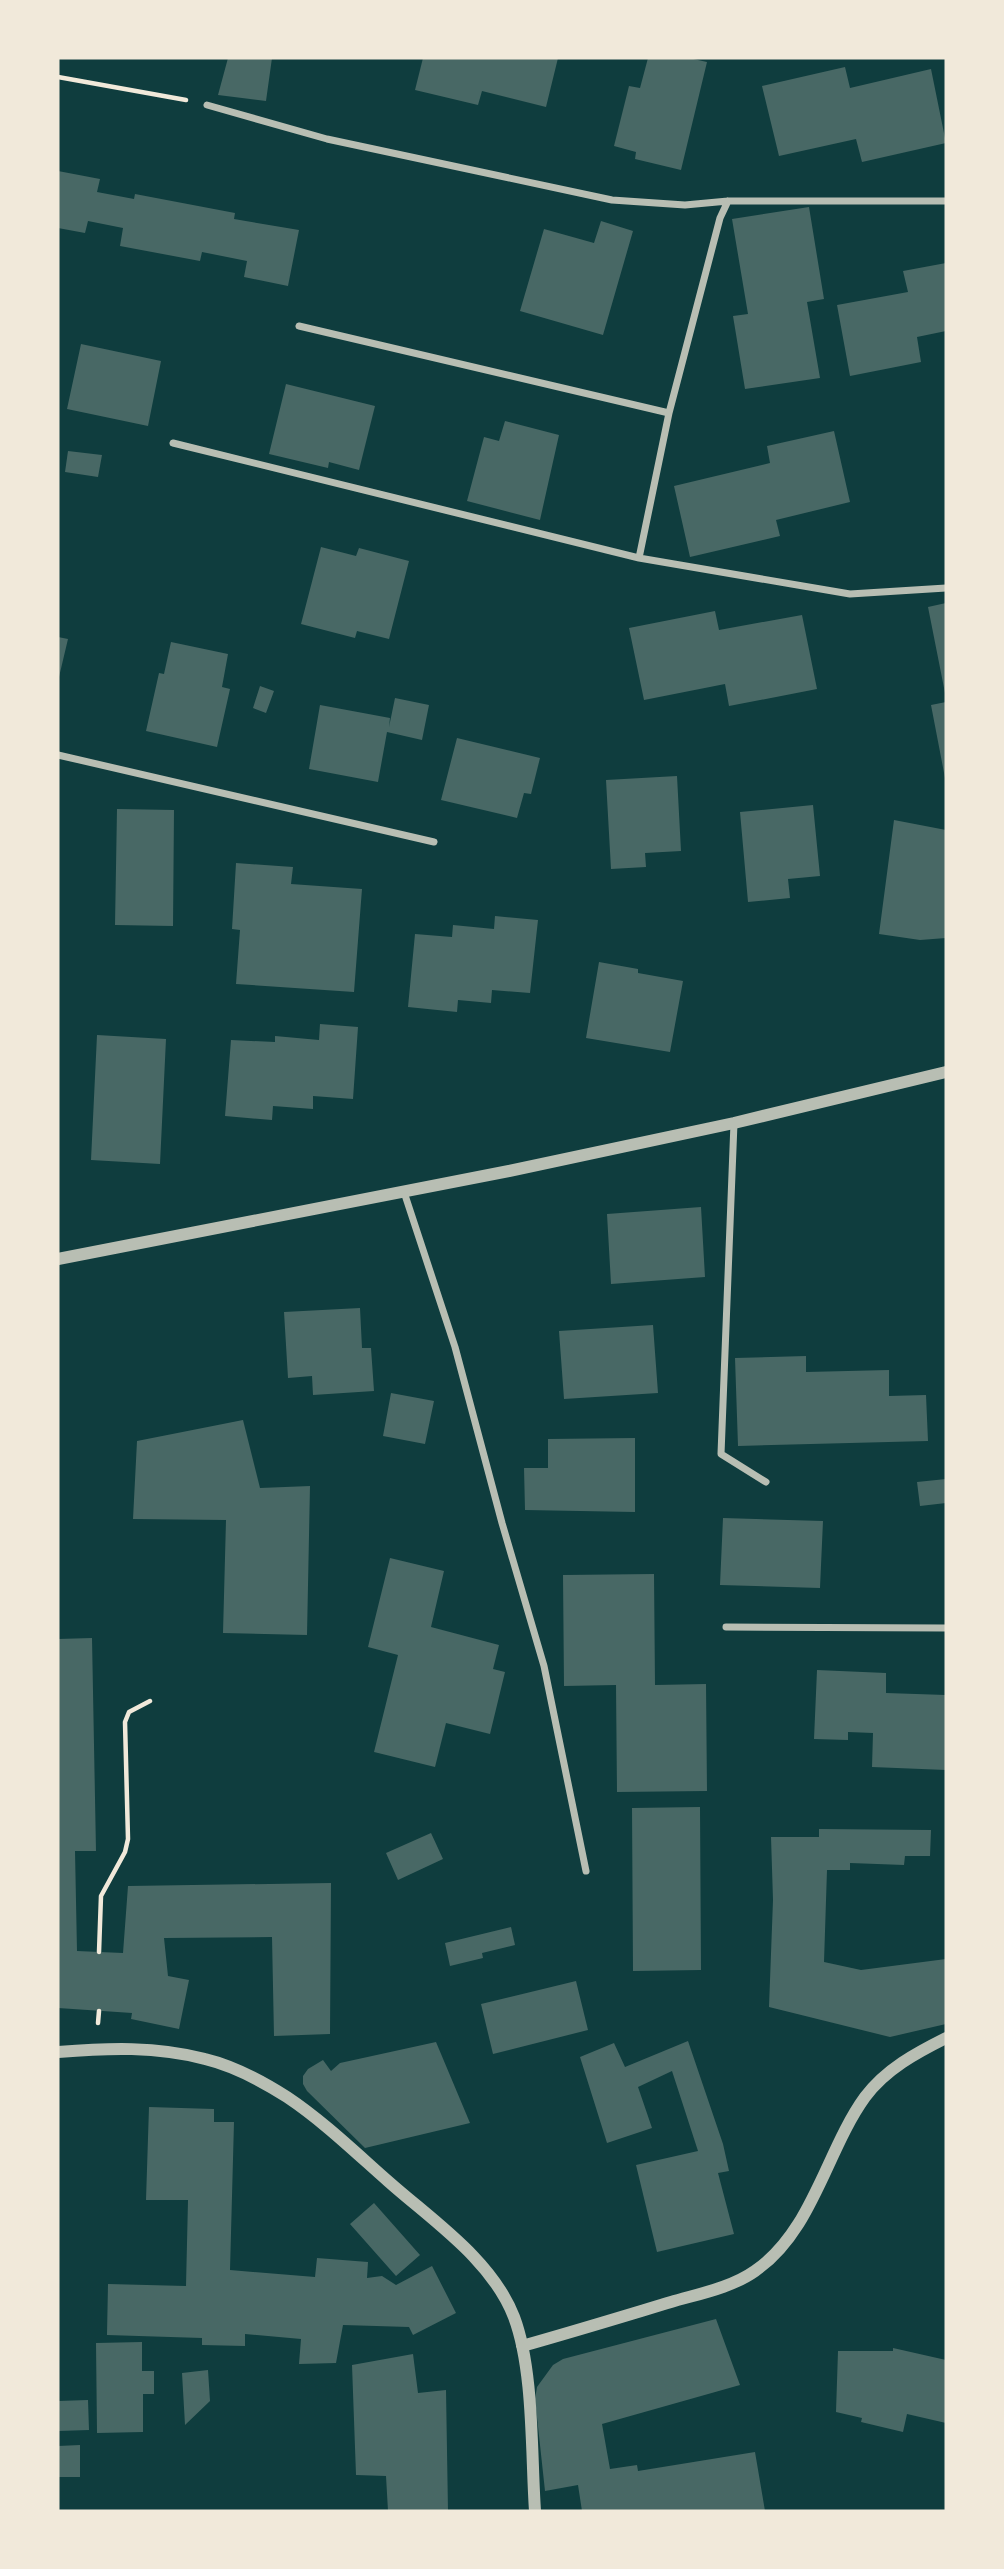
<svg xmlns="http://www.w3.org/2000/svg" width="1004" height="2569" viewBox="0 0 1004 2569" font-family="Poppins,sans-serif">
<rect width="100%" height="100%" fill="#0f3d3e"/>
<path fill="#486865" d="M 228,58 L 272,58 L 266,101 L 218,95 Z
M 423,58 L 558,58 L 546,107 L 482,91 L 478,105 L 415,90 Z
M 648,58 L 689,58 L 707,62 L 681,170 L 635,159 L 636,152 L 614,146 L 629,86 L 640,88 Z
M 845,67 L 850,88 L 931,69 L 946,143 L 862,162 L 856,139 L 779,156 L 762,86 Z
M 58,171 L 100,179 L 97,192 L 134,199 L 135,194 L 235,213 L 234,219 L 299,230 L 288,286 L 244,277 L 247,261 L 202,252 L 200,261 L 120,246 L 123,228 L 88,221 L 85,233 L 58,228 Z
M 809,207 L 824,299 L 807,302 L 820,378 L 745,389 L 733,316 L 748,314 L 732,219 Z
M 601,221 L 633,231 L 603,335 L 520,311 L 544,229 L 594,243 Z
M 946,263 L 946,331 L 917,337 L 921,362 L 850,376 L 837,305 L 908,292 L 903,271 Z
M 81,344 L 161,361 L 148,426 L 67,409 Z
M 286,384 L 375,406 L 359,470 L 329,462 L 328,468 L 269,454 Z
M 505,421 L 559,435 L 540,520 L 467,501 L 484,437 L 499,441 Z
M 834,431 L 850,502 L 776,520 L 780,536 L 690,557 L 674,486 L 770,463 L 767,446 Z
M 68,451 L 102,455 L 98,477 L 65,472 Z
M 321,547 L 356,556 L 359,548 L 409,561 L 389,639 L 357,631 L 355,638 L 301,624 Z
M 946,603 L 946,693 L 945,693 L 928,607 Z
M 715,611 L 719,630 L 802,615 L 817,689 L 729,706 L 725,684 L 644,700 L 629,628 Z
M 58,637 L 68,639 L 59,677 L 58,677 Z
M 171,642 L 228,654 L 222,687 L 230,689 L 217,747 L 146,731 L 159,673 L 164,674 Z
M 260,686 L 274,691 L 266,713 L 253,708 Z
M 395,698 L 429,705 L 422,740 L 387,732 L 378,782 L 309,769 L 320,705 L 390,718 L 389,727 Z
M 946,702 L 946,778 L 945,778 L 931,705 Z
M 457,738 L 540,758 L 531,794 L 524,793 L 517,818 L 441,800 Z
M 677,776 L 681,851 L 645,853 L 646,867 L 611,869 L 606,780 Z
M 813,805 L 820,876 L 788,879 L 790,898 L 748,902 L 740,812 Z
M 117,809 L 174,810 L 173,926 L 115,925 Z
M 894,820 L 946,830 L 946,938 L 920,940 L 879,934 Z
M 236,863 L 293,867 L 291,884 L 362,889 L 354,992 L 236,984 L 240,930 L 232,929 Z
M 495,916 L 538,920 L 530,993 L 492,990 L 491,1003 L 458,1000 L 457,1012 L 408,1007 L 415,934 L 452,937 L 453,925 L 494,929 Z
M 599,962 L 638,969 L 638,973 L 683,981 L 670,1052 L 586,1038 Z
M 320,1024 L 358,1027 L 353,1099 L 313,1096 L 313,1109 L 273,1106 L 272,1120 L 225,1116 L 231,1040 L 275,1042 L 275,1036 L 319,1040 Z
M 97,1035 L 166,1039 L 160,1164 L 91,1160 Z
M 701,1207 L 705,1277 L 611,1284 L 607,1214 Z
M 360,1308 L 362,1348 L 371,1348 L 374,1391 L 313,1395 L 312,1376 L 288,1378 L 284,1312 Z
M 653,1325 L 658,1393 L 564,1399 L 559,1331 Z
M 806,1356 L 806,1372 L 889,1370 L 889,1396 L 926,1395 L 928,1441 L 738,1446 L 735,1358 Z
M 391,1393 L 434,1401 L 425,1444 L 383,1436 Z
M 243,1420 L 260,1488 L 310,1486 L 307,1635 L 223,1633 L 226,1520 L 133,1519 L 137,1441 Z
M 635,1438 L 635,1512 L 525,1510 L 524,1468 L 548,1468 L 548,1439 Z
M 946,1479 L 946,1503 L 920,1506 L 917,1482 Z
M 723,1518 L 823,1521 L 820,1588 L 720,1585 Z
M 390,1558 L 444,1571 L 431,1627 L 499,1645 L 493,1669 L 505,1672 L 490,1734 L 446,1723 L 435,1767 L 374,1752 L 398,1655 L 368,1647 Z
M 654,1574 L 655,1685 L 706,1684 L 707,1791 L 617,1792 L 616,1685 L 564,1686 L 563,1575 Z
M 92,1638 L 96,1851 L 75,1851 L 77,1951 L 123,1953 L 128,1886 L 331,1883 L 330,2034 L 274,2036 L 272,1937 L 164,1938 L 168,1976 L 189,1980 L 179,2029 L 131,2019 L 132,2013 L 58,2008 L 58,1639 Z
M 817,1670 L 886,1673 L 886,1693 L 946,1695 L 946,1770 L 872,1767 L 873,1733 L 848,1732 L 848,1740 L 814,1739 Z
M 700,1807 L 701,1970 L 633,1971 L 632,1808 Z
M 819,1829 L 931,1830 L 930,1856 L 905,1856 L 904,1865 L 850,1863 L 850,1870 L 827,1870 L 824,1962 L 861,1970 L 946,1959 L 946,2024 L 890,2037 L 769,2007 L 773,1900 L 771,1837 L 819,1837 Z
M 431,1833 L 443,1859 L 398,1880 L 386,1853 Z
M 511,1927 L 515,1945 L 482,1953 L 483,1958 L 450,1966 L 445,1943 Z
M 576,1981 L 588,2030 L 493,2054 L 481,2004 Z
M 688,2041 L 723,2144 L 729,2171 L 718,2173 L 734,2234 L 657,2252 L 636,2165 L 698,2151 L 672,2071 L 638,2087 L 652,2128 L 607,2143 L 580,2057 L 614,2043 L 625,2067 Z
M 436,2042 L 470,2123 L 365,2148 L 307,2091 L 303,2084 L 303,2076 L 308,2069 L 323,2060 L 331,2071 L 340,2063 Z
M 149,2107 L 214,2109 L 214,2122 L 234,2122 L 230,2270 L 315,2277 L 317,2258 L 368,2262 L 367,2278 L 382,2276 L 396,2285 L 432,2266 L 456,2313 L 413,2335 L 409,2327 L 343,2325 L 336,2363 L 299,2364 L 301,2339 L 245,2334 L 245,2346 L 202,2345 L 202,2338 L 107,2335 L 108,2284 L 186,2286 L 188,2200 L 146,2200 Z
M 374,2203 L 420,2255 L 396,2276 L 350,2224 Z
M 716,2319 L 740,2385 L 602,2424 L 610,2469 L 637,2465 L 638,2471 L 755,2452 L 765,2511 L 582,2511 L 578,2485 L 545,2491 L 535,2399 L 537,2387 L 553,2365 L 563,2359 Z
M 142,2342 L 142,2371 L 154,2371 L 154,2394 L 143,2394 L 143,2432 L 97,2433 L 96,2343 Z
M 893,2348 L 946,2360 L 946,2423 L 907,2414 L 903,2432 L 861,2422 L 862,2418 L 836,2412 L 838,2351 L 893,2351 Z
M 413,2354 L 418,2393 L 446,2390 L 448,2511 L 388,2511 L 386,2476 L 356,2475 L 352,2365 Z
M 208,2370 L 210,2401 L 185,2425 L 182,2373 Z
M 88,2400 L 89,2430 L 58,2431 L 58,2401 Z
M 80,2445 L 80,2477 L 58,2477 L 58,2446 Z"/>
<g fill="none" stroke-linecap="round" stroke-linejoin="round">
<path stroke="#f1e9da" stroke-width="4.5" d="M 58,77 L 186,100
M 99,1952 L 101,1896 L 125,1852 L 128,1839 L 125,1722 L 129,1712 L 150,1701
M 98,2023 L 99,2011"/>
<path stroke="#b8beb3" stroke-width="7" d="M 207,105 L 327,139 L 612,200 L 685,205 L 728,201 L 946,201
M 299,326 L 669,413
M 173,443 L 639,558 L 850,594 L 946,588
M 639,558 L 669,413 L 720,218 L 728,201
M 58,755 L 434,842
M 734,1123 L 721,1454 L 766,1482
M 404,1192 L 455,1347 L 502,1523 L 544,1666 L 586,1871
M 726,1627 L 946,1628"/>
<path stroke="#b8beb3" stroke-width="12" d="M 58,1259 L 509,1171 L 734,1123 L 946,1072
M 58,2052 C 108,2048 156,2046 205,2059 C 234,2066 262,2081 287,2097 C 323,2121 356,2153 389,2182 C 433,2221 492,2260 514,2317 C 534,2370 531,2453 535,2511
M 522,2346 C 572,2332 621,2317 671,2302 C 698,2294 731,2288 755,2271 C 813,2231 826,2151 865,2097 C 886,2069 916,2053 946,2038"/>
</g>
<rect width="1004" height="2569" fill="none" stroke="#f1e9da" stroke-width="119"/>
</svg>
